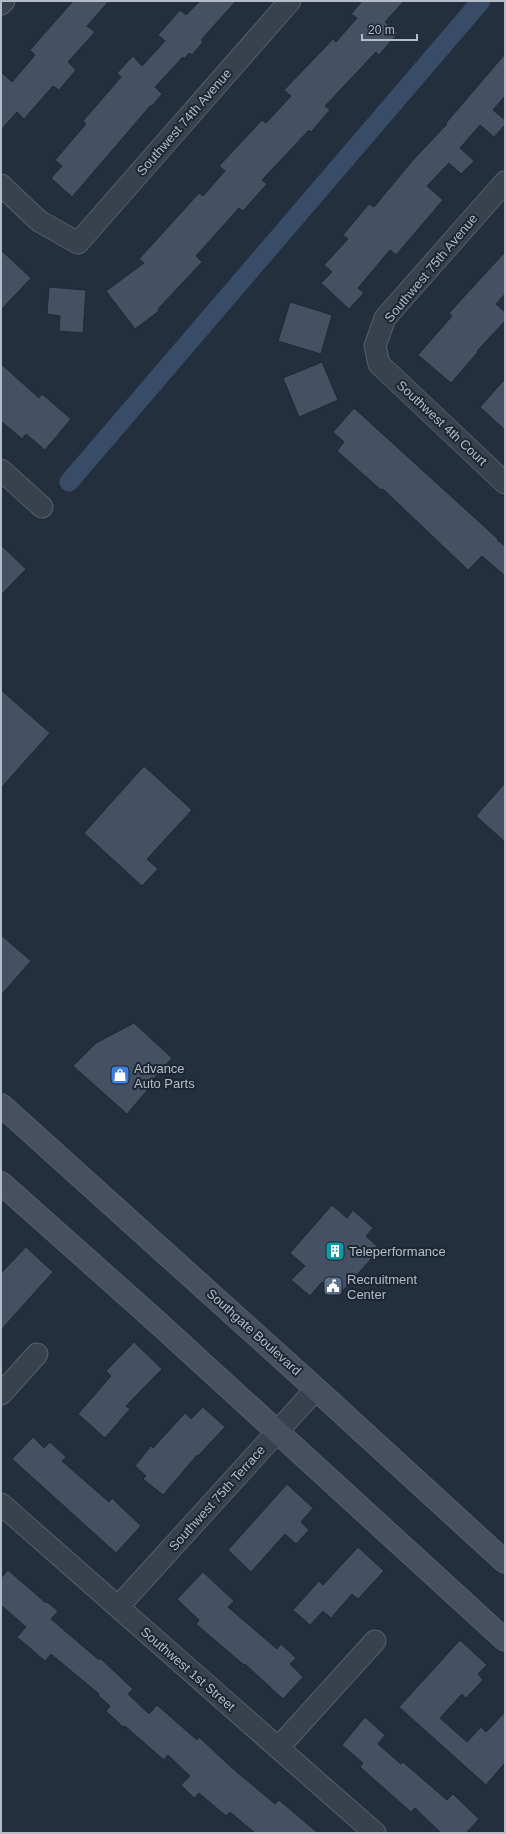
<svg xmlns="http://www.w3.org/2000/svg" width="506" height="1834" viewBox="0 0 506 1834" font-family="Arial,sans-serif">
<rect width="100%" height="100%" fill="#242f3e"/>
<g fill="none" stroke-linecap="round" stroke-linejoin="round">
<path stroke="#394c67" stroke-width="19" d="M 69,482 L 481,1"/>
</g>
<path fill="#455162" stroke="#1f2835" d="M 73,1 L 109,1 L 87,26 L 95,32 L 68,62 L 76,70 L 59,90 L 53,86 L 24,119 L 17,112 L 1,130 L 1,72 L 12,82 L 35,55 L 30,50 Z
M 200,1 L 236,1 L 201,40 L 203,42 L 192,55 L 189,53 L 184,59 L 183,57 L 155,87 L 162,94 L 152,106 L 151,105 L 72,197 L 51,178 L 62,166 L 55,160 L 86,124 L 83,121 L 121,77 L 117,73 L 133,56 L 142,66 L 165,41 L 158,35 L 180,10 L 186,15 Z
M 362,1 L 404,1 L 385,22 L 398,33 L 379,55 L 376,52 L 325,106 L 330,110 L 311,132 L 309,130 L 262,180 L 267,184 L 243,211 L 239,208 L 196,256 L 202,262 L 158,309 L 159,311 L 135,329 L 106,291 L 144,263 L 139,259 L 199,193 L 203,196 L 225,171 L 219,166 L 262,120 L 266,123 L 291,96 L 284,90 L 333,39 L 336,42 L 357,18 L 351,14 Z
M 505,54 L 505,96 L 493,110 L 505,120 L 505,125 L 494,137 L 480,125 L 460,148 L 474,161 L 461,174 L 449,163 L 427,186 L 443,200 L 396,255 L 390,250 L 358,288 L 364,293 L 349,309 L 321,283 L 332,272 L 324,265 L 348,239 L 343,235 L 369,204 L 374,207 L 413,160 L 447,124 L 446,123 Z
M 1,250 L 31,278 L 1,310 Z
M 505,252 L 505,294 L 496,304 L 505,312 L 505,321 L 477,351 L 478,352 L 451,383 L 418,355 L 452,316 L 449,313 Z
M 49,287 L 86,290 L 83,333 L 59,331 L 60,316 L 47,314 Z
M 290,302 L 332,315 L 321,354 L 278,341 Z
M 322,362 L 338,400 L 299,417 L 283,378 Z
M 1,364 L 39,398 L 42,394 L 71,419 L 45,450 L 26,434 L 22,439 L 1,421 Z
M 505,379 L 505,430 L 480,407 Z
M 354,408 L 498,539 L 497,540 L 505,546 L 505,576 L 482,556 L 468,570 L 383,489 L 381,490 L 337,451 L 344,442 L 333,432 Z
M 1,545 L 26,569 L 1,595 Z
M 1,690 L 50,733 L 1,788 Z
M 144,766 L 192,810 L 147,859 L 158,869 L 142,886 L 84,833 Z
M 505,783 L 505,842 L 476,816 Z
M 1,935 L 31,961 L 1,995 Z
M 134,1023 L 172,1058 L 148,1085 L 150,1087 L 127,1114 L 73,1066 L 96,1043 Z
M 332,1205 L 347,1218 L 353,1210 L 373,1228 L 366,1236 L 380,1249 L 338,1296 L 322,1282 L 310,1296 L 291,1280 L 305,1266 L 290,1253 Z
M 26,1247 L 53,1272 L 1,1330 L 1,1273 Z
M 134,1342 L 162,1369 L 126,1406 L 130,1409 L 105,1438 L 78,1414 L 111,1376 L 106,1371 Z
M 203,1407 L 225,1427 L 198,1456 L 197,1455 L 163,1495 L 143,1479 L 146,1476 L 135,1466 L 151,1446 L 153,1448 L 185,1413 L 191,1419 Z
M 33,1437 L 44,1448 L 50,1442 L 66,1457 L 62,1461 L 109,1502 L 112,1498 L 141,1526 L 116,1553 L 12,1459 Z
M 287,1484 L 313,1508 L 301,1522 L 309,1530 L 296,1544 L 285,1534 L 251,1572 L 228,1550 Z
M 358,1547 L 384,1571 L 358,1599 L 352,1594 L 331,1618 L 323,1611 L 310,1625 L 293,1610 L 319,1581 L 323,1585 Z
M 8,1570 L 46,1603 L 47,1602 L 58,1611 L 51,1619 L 99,1660 L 100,1658 L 133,1689 L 128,1694 L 149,1714 L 157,1705 L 197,1740 L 199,1737 L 231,1767 L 275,1804 L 279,1800 L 318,1833 L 255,1833 L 230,1812 L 226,1816 L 199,1793 L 194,1798 L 181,1785 L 190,1776 L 168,1755 L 164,1760 L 125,1726 L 123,1727 L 106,1711 L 110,1706 L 98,1695 L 99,1694 L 51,1654 L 45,1661 L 17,1637 L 26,1627 L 1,1605 L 1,1578 Z
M 203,1572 L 234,1601 L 228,1607 L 277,1649 L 281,1644 L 296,1658 L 290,1664 L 303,1677 L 283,1699 L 245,1664 L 244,1665 L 203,1630 L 196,1624 L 199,1620 L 177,1599 Z
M 460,1640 L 487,1665 L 478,1674 L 483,1680 L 466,1698 L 462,1694 L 440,1718 L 467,1742 L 481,1727 L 486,1732 L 505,1712 L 505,1763 L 486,1785 L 399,1707 Z
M 365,1717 L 385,1735 L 378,1744 L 401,1764 L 403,1762 L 447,1800 L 453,1794 L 479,1819 L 466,1833 L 441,1833 L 415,1808 L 411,1812 L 360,1767 L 363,1763 L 342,1745 Z"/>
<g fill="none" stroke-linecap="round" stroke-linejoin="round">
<g stroke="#565f6c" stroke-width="23">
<path id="minor" d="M 1,4 L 4,1
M 505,182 L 385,318 L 375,346 L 379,364 L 505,483
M 1,185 L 39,221 L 78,243 L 290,1
M 1,470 L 42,507
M 1,1394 L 37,1354
M 1,1504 L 375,1833
M 118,1607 L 316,1389
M 278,1748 L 375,1641"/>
</g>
<g stroke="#565f6c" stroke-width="24">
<path id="secondary" d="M 1,1105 L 316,1389 L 505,1562
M 1,1183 L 156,1321 L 505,1640"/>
</g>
<use href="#minor" stroke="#38414e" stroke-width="21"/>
<use href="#secondary" stroke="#465061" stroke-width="22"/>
</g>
<defs>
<g id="shop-square" transform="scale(1)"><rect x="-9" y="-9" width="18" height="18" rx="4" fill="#3f7fe0" stroke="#1d2633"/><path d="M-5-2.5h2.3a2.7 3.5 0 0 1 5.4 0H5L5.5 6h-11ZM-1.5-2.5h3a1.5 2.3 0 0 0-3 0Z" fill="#fff"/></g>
<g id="building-square" transform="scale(1)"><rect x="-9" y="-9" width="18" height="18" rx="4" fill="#0f9aa8" stroke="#1d2633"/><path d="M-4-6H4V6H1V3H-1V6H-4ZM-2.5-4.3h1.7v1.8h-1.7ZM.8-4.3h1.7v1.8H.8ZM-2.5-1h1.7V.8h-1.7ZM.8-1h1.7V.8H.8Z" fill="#fff"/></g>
<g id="civic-square" transform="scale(1)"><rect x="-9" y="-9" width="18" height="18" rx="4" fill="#5c6f8a" stroke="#1d2633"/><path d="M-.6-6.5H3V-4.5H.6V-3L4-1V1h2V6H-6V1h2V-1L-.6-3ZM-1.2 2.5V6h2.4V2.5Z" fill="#fff"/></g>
</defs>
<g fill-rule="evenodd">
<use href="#shop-square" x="120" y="1075"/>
<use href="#building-square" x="335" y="1251"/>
<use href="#civic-square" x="333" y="1286"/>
</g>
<g text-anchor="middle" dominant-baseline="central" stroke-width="4" stroke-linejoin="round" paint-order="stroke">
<g font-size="13" fill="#b4bcc9" stroke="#1d2633">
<text transform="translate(184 122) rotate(-49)">Southwest 74th Avenue</text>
<text transform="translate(431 268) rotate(-50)">Southwest 75th Avenue</text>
<text transform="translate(442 423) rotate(43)">Southwest 4th Court</text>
<text transform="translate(254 1332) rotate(42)">Southgate Boulevard</text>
<text transform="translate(217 1498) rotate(-48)">Southwest 75th Terrace</text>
<text transform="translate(188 1669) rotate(41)">Southwest 1st Street</text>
</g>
<g font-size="13" fill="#b4bcc9" stroke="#1d2633" text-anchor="start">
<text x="134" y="1068">Advance<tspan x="134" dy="15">Auto Parts</tspan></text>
<text x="349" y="1251">Teleperformance</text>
<text x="347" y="1279">Recruitment<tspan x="347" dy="15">Center</tspan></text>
</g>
</g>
<rect width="506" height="1834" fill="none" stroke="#b4bcc9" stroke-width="4"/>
<path d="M362 34v6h55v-6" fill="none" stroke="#b4bcc9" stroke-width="2"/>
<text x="368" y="34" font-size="12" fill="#b4bcc9" stroke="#1d2633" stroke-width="3" paint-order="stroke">20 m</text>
</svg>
